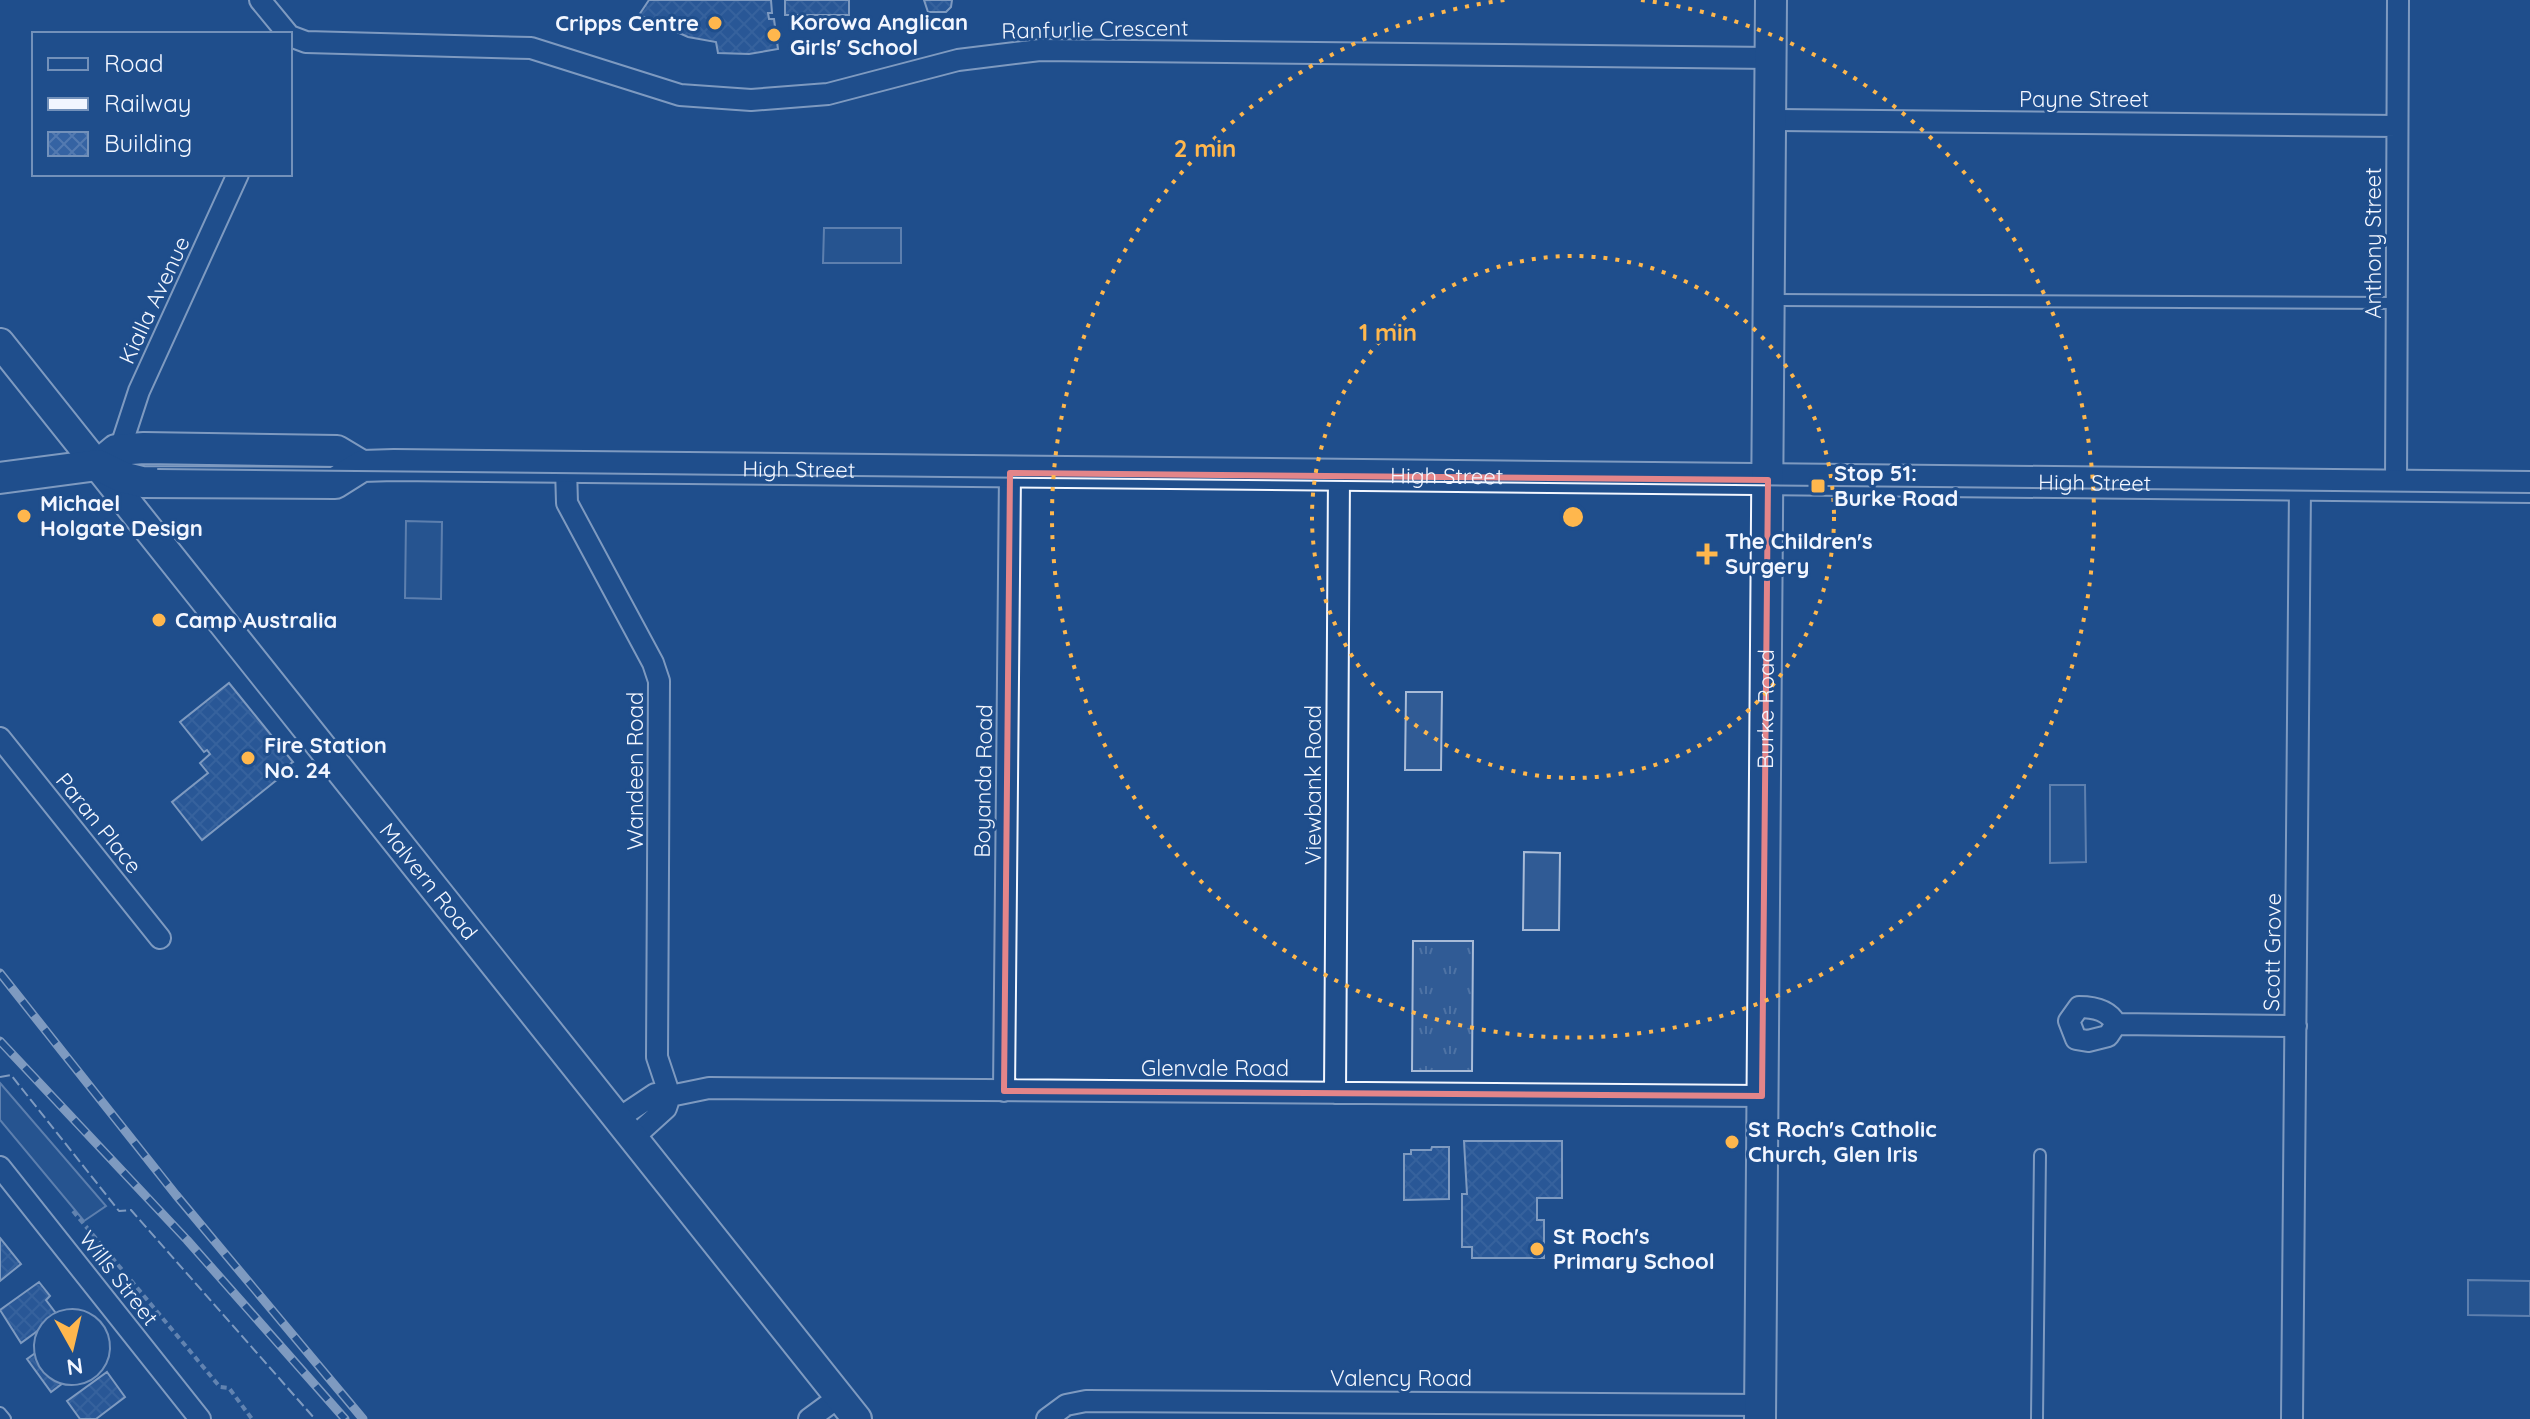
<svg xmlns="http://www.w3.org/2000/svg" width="2530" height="1419" viewBox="0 0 2530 1419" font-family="Quicksand,sans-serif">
<defs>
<pattern id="park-tufts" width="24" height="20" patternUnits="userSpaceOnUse" patternTransform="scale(2)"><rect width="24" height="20" fill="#305b95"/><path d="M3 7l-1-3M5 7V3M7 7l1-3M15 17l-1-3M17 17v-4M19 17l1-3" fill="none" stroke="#4e73a5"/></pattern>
<pattern id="building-cross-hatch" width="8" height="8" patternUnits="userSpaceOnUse" patternTransform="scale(2)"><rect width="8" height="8" fill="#3563a3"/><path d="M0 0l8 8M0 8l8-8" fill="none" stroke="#537ab1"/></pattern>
</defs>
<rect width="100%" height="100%" fill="#1f4e8c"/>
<path fill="#305b95" stroke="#a8bbd7" stroke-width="2" d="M 824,228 L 901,228 L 901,263 L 823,263 Z
M 406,521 L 442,522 L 441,599 L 405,598 Z
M 1406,692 L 1442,692 L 1441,770 L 1405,770 Z
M 2050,785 L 2085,785 L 2086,862 L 2050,863 Z
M 1524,852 L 1560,853 L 1559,930 L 1523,930 Z
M 0,1083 L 106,1206 L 84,1221 L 0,1120 Z
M 2468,1280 L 2530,1281 L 2530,1316 L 2468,1315 Z"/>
<path fill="url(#park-tufts)" stroke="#a8bbd7" stroke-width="2" d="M 1413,941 L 1473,941 L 1472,1071 L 1412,1071 Z"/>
<path fill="url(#building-cross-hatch)" stroke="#f2f6ff" stroke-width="2" d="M 649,0 L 771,0 L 772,13 L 768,13 L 769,19 L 774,19 L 778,49 L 749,54 L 718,53 L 716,42 L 688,37 L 639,15 Z
M 785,0 L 849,0 L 849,15 L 785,15 Z
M 924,0 L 952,0 L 951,7 L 946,12 L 928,12 Z
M 229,683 L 293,762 L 290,764 L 293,767 L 202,840 L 172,802 L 208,773 L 200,763 L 210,754 L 207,750 L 204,752 L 180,722 Z
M 1464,1141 L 1562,1141 L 1562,1198 L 1537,1198 L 1537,1220 L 1544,1220 L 1544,1258 L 1472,1258 L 1472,1247 L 1462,1247 L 1462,1194 L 1467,1194 Z
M 1432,1147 L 1449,1147 L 1449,1199 L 1404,1200 L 1404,1154 L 1411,1154 L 1411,1150 L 1431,1150 Z
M 0,1238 L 21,1264 L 0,1281 Z
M 39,1282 L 50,1296 L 46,1300 L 58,1316 L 21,1343 L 0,1310 Z
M 48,1344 L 48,1371 L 79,1371 L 51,1392 L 27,1359 Z
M 107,1372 L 125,1397 L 96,1419 L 80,1419 L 67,1401 Z"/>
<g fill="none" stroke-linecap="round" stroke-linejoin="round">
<g stroke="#f2f6ff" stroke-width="14">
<path id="service" d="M 1771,300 L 2397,303
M 0,1413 L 5,1419
M 2037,1419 L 2040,1155"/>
</g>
<g stroke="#f2f6ff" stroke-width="24">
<path id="minor" d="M 260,0 L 288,34
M 290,36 L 306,42 L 531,48 L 680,95 L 751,100 L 828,94 L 958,60 L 1040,50 L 1771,58
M 1770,120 L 2397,126
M 120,449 L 139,391 L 238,174
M 566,468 L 567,503 L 653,663 L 659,681 L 657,1057 L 670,1096
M 2396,486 L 2398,0
M 0,738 L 160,938
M 2079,1007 C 2093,1007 2109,1010 2116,1024 L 2108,1036 L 2088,1041 L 2076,1039 L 2069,1021 Z
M 2116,1024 L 2296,1026
M 1004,1091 L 1010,473
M 1335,1093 L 1339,476
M 619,1118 L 655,1094 L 670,1096 L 709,1088 L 1762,1096
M 634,1137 L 666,1108 L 670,1096
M 0,1167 L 200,1419
M 809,1419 L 839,1397
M 1047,1419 L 1066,1405 L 1086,1401 L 1760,1405
M 2292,1419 L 2300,486"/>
</g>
<g stroke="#f2f6ff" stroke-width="32">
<g id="secondary">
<path id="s1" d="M 0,343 L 857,1419"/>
</g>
</g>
<g stroke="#f2f6ff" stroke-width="34">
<g id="primary">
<path d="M 98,465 L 116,450 L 144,448 L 337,451 L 362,466"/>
<path id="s2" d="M 0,478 L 98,465 L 122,477 L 142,482 L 335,483 L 362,466 L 394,465 L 2530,487"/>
<path id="s3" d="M 1760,1419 L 1771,0"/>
</g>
</g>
<path stroke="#b3c4dc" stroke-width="4" stroke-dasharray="6 4" stroke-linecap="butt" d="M 73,1211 L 220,1387 L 229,1388 L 252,1419"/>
<use href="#service" stroke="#1f4e8c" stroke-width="10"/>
<use href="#minor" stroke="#1f4e8c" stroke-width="20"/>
<use href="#secondary" stroke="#1f4e8c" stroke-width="28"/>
<use href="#primary" stroke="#1f4e8c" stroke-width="30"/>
<path stroke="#f2f6ff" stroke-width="2" d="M 158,469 L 2530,493"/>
<g stroke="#f2f6ff" stroke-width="9">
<path id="rail" d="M 0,973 L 176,1195 L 363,1419
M 0,1041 L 187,1240 L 345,1419"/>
</g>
<use href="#rail" stroke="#1f4e8c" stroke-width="6" stroke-dasharray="18" stroke-linecap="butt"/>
<path stroke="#f2f6ff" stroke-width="2" stroke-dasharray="10 4" stroke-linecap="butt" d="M 0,1077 L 11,1075 L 119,1211 L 131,1210 L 315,1419"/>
</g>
<path d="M0 0H2530V1419H0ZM 1010,473 L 1768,480 L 1762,1096 L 1004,1091 Z" fill="#1f4e8c" fill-opacity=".55" fill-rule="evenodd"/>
<path fill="none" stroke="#e38589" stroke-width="6" stroke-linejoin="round" d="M 1010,473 L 1768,480 L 1762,1096 L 1004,1091 Z"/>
<g fill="none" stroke="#ffb74d" stroke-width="4" stroke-dasharray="4 8">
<circle cx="1573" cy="517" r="261"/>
<path d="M1641 0A521 521 0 1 1 1505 0"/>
</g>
<g fill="#ffb74d" stroke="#1f4e8c" stroke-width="3">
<circle cx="715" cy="23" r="8"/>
<circle cx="774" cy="35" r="8"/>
<rect x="1810" y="478" width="16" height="16" rx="4"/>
<circle cx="24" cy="516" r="8"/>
<path d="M1703 542h8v8h8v8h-8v8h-8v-8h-8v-8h8z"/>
<circle cx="159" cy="620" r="8"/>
<circle cx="248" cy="758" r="8"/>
<circle cx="1732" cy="1142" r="8"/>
<circle cx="1537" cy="1249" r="8"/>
</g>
<g text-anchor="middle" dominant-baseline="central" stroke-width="6" stroke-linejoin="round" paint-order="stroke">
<g font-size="22" font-weight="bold" fill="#f2f6ff" stroke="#1f4e8c" text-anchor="start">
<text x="790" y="22">Korowa Anglican<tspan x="790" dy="25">Girls' School</tspan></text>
<text x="699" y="23" text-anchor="end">Cripps Centre</text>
<text x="1834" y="473">Stop 51:<tspan x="1834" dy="25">Burke Road</tspan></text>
<text x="40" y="503">Michael<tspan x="40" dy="25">Holgate Design</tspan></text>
<text x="1725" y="541">The Children's<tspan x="1725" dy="25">Surgery</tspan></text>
<text x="175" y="620">Camp Australia</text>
<text x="264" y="745">Fire Station<tspan x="264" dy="25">No. 24</tspan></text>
<text x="1748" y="1129">St Roch's Catholic<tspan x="1748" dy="25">Church, Glen Iris</tspan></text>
<text x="1553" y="1236">St Roch's<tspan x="1553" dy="25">Primary School</tspan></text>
</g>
<g font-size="22" fill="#f2f6ff" stroke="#1f4e8c">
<text transform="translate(1095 29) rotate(-1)">Ranfurlie Crescent</text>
<text x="2084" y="99">Payne Street</text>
<text transform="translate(2373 243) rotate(-90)">Anthony Street</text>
<text transform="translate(154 300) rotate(-65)">Kialla Avenue</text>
<text stroke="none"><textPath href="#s2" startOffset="808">High Street</textPath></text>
<text stroke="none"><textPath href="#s2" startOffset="1456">High Street</textPath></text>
<text stroke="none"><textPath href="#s2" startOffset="2104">High Street</textPath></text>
<text stroke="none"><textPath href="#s3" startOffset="710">Burke Road</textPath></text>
<text transform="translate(635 771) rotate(-90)">Wandeen Road</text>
<text transform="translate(983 781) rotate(-89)">Boyanda Road</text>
<text transform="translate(1313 785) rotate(-90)">Viewbank Road</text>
<text transform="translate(99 823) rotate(51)">Paran Place</text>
<text stroke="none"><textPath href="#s1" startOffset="688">Malvern Road</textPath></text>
<text transform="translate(2272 952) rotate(-89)">Scott Grove</text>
<text x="1215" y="1068">Glenvale Road</text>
<text transform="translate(119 1278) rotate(52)">Wills Street</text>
<text x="1401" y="1378">Valency Road</text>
</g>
</g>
<circle cx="1573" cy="517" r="12" fill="#ffb74d" stroke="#1f4e8c" stroke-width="4"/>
<g font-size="24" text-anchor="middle" font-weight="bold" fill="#ffb74d" stroke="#1f4e8c" stroke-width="6" stroke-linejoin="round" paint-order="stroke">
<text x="1205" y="157">2 min</text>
<text x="1388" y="341">1 min</text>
</g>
<rect x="32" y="32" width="260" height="144" fill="#1f4e8c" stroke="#7391ba" stroke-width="2"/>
<rect x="48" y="58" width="40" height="12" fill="#1f4e8c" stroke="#7391ba" stroke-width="2"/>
<text x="104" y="72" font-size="24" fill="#f2f6ff">Road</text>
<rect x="48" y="98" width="40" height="12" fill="#f2f6ff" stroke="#7391ba" stroke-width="2"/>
<text x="104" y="112" font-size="24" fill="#f2f6ff">Railway</text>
<rect x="48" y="132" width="40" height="24" fill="url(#building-cross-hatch)" stroke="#7391ba" stroke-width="2"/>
<text x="104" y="152" font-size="24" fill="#f2f6ff">Building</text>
<g transform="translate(72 1347) rotate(172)"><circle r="38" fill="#1f4e8c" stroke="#7391ba" stroke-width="2"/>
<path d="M0-6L14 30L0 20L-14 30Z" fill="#ffb74d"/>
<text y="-12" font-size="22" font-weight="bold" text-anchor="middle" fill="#f2f6ff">N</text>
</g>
</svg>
